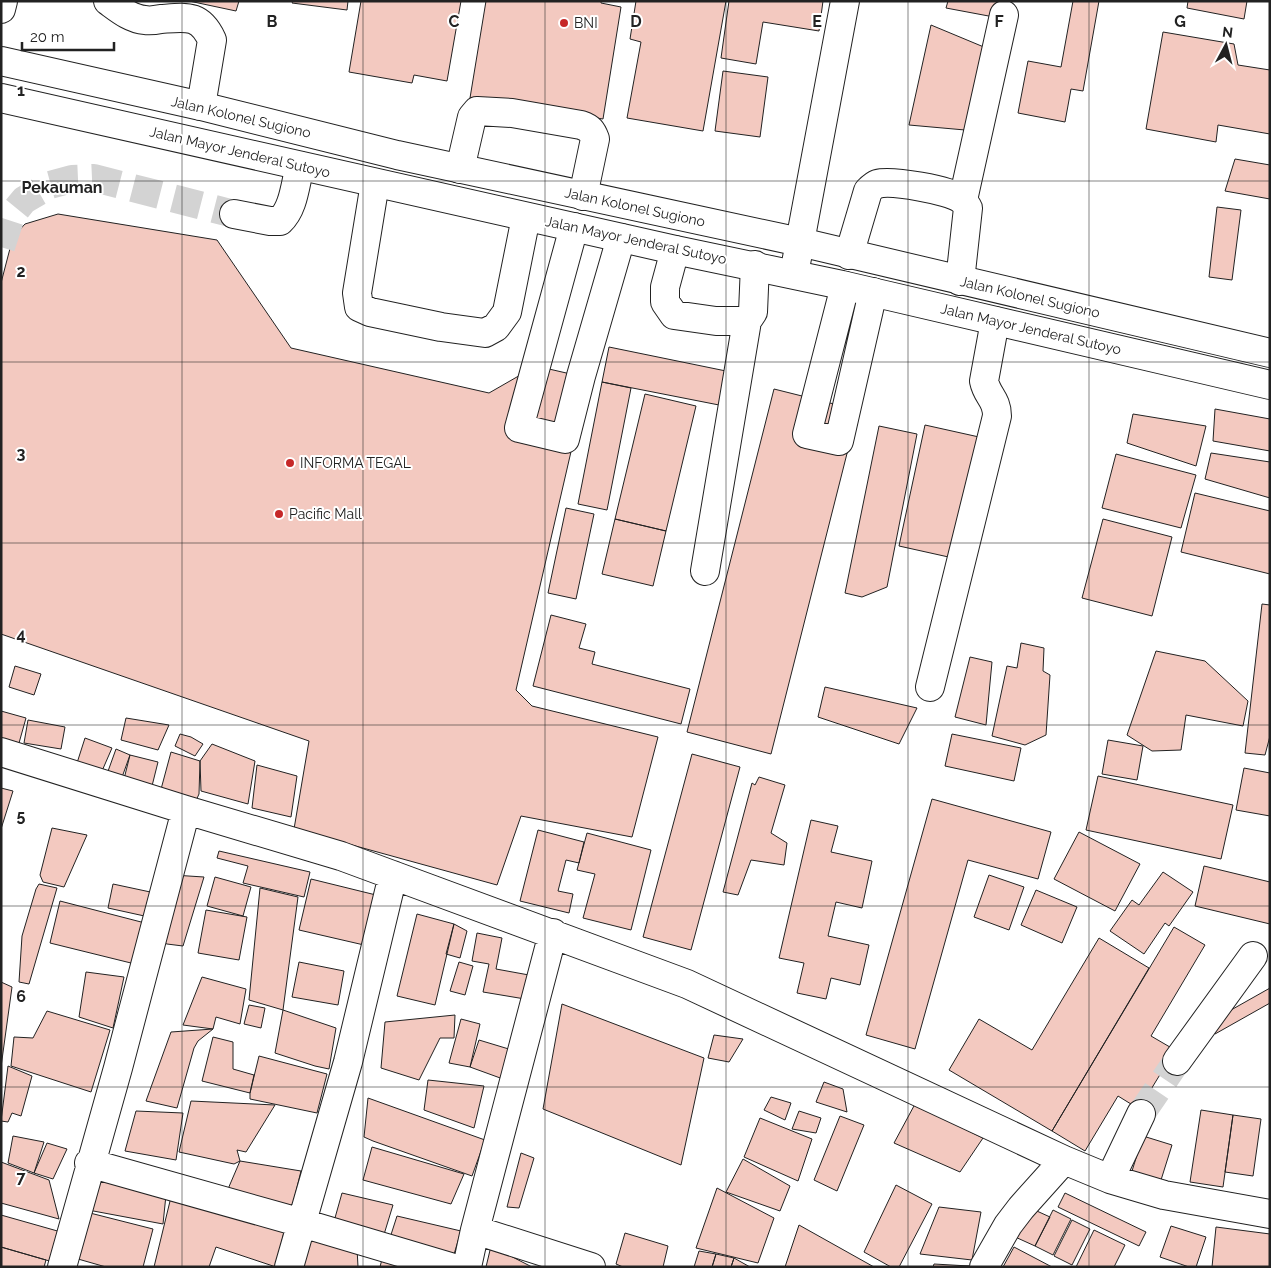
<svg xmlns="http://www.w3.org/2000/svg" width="1271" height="1268" viewBox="0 0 1271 1268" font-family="Raleway,sans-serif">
<rect width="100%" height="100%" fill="#fff"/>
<path fill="#f3c9c0" stroke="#222" d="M 189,1 L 239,1 L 236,11 Z
M 293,1 L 348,1 L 347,10 L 292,3 Z
M 361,1 L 461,1 L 447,81 L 414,75 L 412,83 L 349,72 Z
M 486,1 L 601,1 L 601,3 L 621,7 L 603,119 L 470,98 Z
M 636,1 L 726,1 L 703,131 L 627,118 L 641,42 L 630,39 Z
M 729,1 L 823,1 L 819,31 L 763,22 L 756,64 L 721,58 Z
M 948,1 L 997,1 L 994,17 L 946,8 Z
M 1073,1 L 1099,1 L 1083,91 L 1071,89 L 1065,122 L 1018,113 L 1028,61 L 1061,67 Z
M 1188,1 L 1247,1 L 1244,19 L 1187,8 Z
M 931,25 L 991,50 L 965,130 L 909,125 Z
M 1163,32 L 1234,44 L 1238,65 L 1270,70 L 1270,134 L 1218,125 L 1216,142 L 1146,129 Z
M 723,71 L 768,77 L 760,137 L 715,131 Z
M 1235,159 L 1270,165 L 1270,199 L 1225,191 Z
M 1217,207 L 1241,210 L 1232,280 L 1209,277 Z
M 58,214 L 217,240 L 291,348 L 489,393 L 536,366 L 588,378 L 516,690 L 532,706 L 658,737 L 632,837 L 521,816 L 497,885 L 294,829 L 309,741 L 1,634 L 1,283 L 13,237 L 25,224 Z
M 609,347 L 726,371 L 719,405 L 602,382 Z
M 602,382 L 631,388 L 607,510 L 578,504 Z
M 774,389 L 858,410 L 771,754 L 687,732 Z
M 645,394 L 696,406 L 666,531 L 615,519 Z
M 1215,409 L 1270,419 L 1270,451 L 1213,441 Z
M 1133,414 L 1206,426 L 1196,466 L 1127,443 Z
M 925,425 L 979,437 L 953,558 L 899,546 Z
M 879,426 L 917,434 L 887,587 L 862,597 L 845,593 Z
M 1211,453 L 1270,462 L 1270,498 L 1205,479 Z
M 1116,454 L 1196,475 L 1181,528 L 1102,508 Z
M 1195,493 L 1270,511 L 1270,574 L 1181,552 Z
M 566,508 L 594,514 L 576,599 L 548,593 Z
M 615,519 L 666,531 L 653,586 L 602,574 Z
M 1103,519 L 1172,537 L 1152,616 L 1082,598 Z
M 1262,604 L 1270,605 L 1270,736 L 1265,755 L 1245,753 Z
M 551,615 L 586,624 L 579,648 L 595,652 L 592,664 L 690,689 L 681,724 L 533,686 Z
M 1021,643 L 1044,648 L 1043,671 L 1050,675 L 1046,735 L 1025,745 L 992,736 L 1007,666 L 1017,668 Z
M 1156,651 L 1205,661 L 1248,701 L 1243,726 L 1186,715 L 1181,750 L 1152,751 L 1127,735 Z
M 970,657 L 992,662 L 986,725 L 955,717 Z
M 15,666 L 41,674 L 34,695 L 9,687 Z
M 825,687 L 917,708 L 899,744 L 818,717 Z
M 1,711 L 26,718 L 19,743 L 1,738 Z
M 126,718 L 169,725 L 158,750 L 121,740 Z
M 28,720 L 65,727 L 61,749 L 24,743 Z
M 180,734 L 191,737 L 203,744 L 195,756 L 175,746 Z
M 952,734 L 1021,748 L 1014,781 L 945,766 Z
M 85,738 L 112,748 L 102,771 L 77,763 Z
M 1108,740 L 1143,746 L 1137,780 L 1102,774 Z
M 212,744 L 255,761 L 248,804 L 201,791 L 200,761 Z
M 116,749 L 130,755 L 121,780 L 107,774 Z
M 171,752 L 200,761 L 199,794 L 194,805 L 160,793 Z
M 692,754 L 740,767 L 691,950 L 643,937 Z
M 130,755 L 158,762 L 152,786 L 124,779 Z
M 257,765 L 297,776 L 291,817 L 252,808 Z
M 1244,768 L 1270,773 L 1270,816 L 1236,810 Z
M 1098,776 L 1233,805 L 1221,859 L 1086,830 Z
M 759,777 L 785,785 L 771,833 L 787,843 L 784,865 L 751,860 L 738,895 L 723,892 L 752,783 L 755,785 Z
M 1,788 L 13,791 L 1,829 Z
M 932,799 L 1051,832 L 1038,879 L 968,860 L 915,1049 L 866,1035 Z
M 811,820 L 838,826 L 831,852 L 872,861 L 862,908 L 836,902 L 828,936 L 869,945 L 860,985 L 831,978 L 826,999 L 797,993 L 804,963 L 779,958 Z
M 52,828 L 87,835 L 64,887 L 43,882 L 40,875 Z
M 538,830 L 584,842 L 579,863 L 566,860 L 558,891 L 573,894 L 569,913 L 520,901 Z
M 1079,832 L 1140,864 L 1115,911 L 1054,879 Z
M 587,833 L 651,850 L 631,930 L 583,918 L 595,874 L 577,870 Z
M 219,851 L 310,872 L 304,897 L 243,883 L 248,866 L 217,858 Z
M 1204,866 L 1270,882 L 1270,924 L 1195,906 Z
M 1163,872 L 1193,892 L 1169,926 L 1165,923 L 1144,954 L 1110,931 L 1132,900 L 1139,905 Z
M 173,875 L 204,877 L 183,946 L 167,944 L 154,939 Z
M 989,875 L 1024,887 L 1009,930 L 974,917 Z
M 215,877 L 251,887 L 243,916 L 207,906 Z
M 311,879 L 376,895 L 364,945 L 299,930 Z
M 39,884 L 57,888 L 29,984 L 19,982 L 22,936 L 36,889 Z
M 113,884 L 155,893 L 149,917 L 108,908 Z
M 260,888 L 298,897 L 283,1010 L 249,1000 Z
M 1036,890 L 1077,907 L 1062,943 L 1021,925 Z
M 60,901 L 145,923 L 135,964 L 50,943 Z
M 206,910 L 247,917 L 239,960 L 198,953 Z
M 417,914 L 454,924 L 435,1005 L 397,996 Z
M 454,924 L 467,931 L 460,958 L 446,954 Z
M 1174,927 L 1205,945 L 1151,1036 L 1175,1050 L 1139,1109 L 1118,1096 L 1085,1151 L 1052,1131 Z
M 477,933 L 502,938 L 496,969 L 529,975 L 525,999 L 483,992 L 489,964 L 472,961 Z
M 1099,938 L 1149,968 L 1052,1131 L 949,1070 L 979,1019 L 1032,1050 Z
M 299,962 L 344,971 L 338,1005 L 292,997 Z
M 459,962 L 473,966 L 465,995 L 450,991 Z
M 86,972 L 124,977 L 113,1028 L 79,1017 Z
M 202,977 L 246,989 L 240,1024 L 216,1017 L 213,1029 L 183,1025 Z
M 1,982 L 12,987 L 1,1067 Z
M 1270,988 L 1270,1003 L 1215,1034 L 1208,1023 Z
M 562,1004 L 704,1058 L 681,1165 L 543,1109 Z
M 249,1005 L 265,1008 L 261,1028 L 244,1024 Z
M 283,1010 L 336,1028 L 329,1069 L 315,1066 L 275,1053 Z
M 47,1011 L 110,1030 L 91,1092 L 11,1066 L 14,1037 L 33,1038 Z
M 455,1015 L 454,1038 L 440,1038 L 419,1080 L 381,1068 L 385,1022 Z
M 461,1019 L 480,1024 L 470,1067 L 449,1063 Z
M 213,1029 L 198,1041 L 194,1048 L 177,1108 L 146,1101 L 171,1032 Z
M 714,1035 L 743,1039 L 729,1062 L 708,1058 Z
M 213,1037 L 233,1042 L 233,1069 L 254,1075 L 250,1093 L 202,1081 Z
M 479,1040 L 512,1050 L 503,1079 L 470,1067 Z
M 259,1056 L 327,1074 L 317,1113 L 250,1099 L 250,1093 Z
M 8,1066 L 32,1076 L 21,1116 L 12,1113 L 8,1122 L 1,1121 Z
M 428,1080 L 484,1086 L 474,1128 L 424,1110 Z
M 824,1082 L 843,1089 L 847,1112 L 816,1102 Z
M 771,1097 L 791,1103 L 785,1120 L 764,1110 Z
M 368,1098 L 485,1140 L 472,1176 L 373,1141 L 364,1137 Z
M 191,1101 L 275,1105 L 246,1152 L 237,1150 L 240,1161 L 234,1164 L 179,1152 Z
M 915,1104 L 983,1138 L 960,1172 L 894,1143 Z
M 1201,1110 L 1233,1115 L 1223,1187 L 1190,1182 Z
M 136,1111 L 183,1113 L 176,1160 L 125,1151 Z
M 799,1111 L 821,1118 L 816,1133 L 792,1129 Z
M 1233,1115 L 1261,1119 L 1253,1176 L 1225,1172 Z
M 840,1116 L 864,1125 L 837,1191 L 814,1180 Z
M 760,1118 L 812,1139 L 798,1181 L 744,1157 Z
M 13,1136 L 44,1142 L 34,1173 L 8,1163 Z
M 1143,1136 L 1172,1145 L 1161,1180 L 1132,1171 Z
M 47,1143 L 67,1149 L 53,1179 L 34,1173 Z
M 372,1147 L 464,1174 L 451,1204 L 363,1180 Z
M 521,1153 L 534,1158 L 519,1208 L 507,1207 Z
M 743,1159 L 790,1186 L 780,1211 L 726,1192 Z
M 240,1161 L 301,1171 L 291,1212 L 225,1196 Z
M 1,1162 L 49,1180 L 59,1219 L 1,1203 Z
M 97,1173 L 166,1195 L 163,1224 L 88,1210 Z
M 896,1185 L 932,1204 L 899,1267 L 891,1267 L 864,1252 Z
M 717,1188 L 774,1218 L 758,1263 L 696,1248 Z
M 342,1193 L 393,1205 L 382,1241 L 333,1225 Z
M 1065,1193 L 1146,1232 L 1139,1246 L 1058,1207 Z
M 171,1197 L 286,1223 L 276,1267 L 216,1247 L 209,1267 L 154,1267 Z
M 939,1207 L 981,1212 L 972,1260 L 920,1254 Z
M 1028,1207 L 1050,1217 L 1035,1246 L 1013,1236 Z
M 1053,1210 L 1071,1219 L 1053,1255 L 1035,1246 Z
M 90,1213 L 153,1229 L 143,1267 L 106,1267 L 78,1259 Z
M 1,1215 L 61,1232 L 53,1262 L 1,1247 Z
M 397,1216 L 461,1231 L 452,1261 L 388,1244 Z
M 1072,1220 L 1090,1229 L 1072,1265 L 1054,1256 Z
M 799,1225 L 874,1267 L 785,1267 Z
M 1171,1226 L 1206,1237 L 1196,1267 L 1189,1267 L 1160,1257 Z
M 1216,1227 L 1270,1234 L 1270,1267 L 1212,1267 Z
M 1094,1230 L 1125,1245 L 1114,1267 L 1076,1267 Z
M 625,1233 L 668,1246 L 663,1267 L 623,1267 L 616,1264 Z
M 304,1235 L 357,1248 L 358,1267 L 296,1267 Z
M 491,1246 L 532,1267 L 486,1267 Z
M 1,1247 L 46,1260 L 44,1267 L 1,1267 Z
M 1014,1247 L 1052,1267 L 1003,1267 Z
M 699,1251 L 716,1254 L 712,1267 L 694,1267 Z
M 716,1254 L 734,1258 L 731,1267 L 712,1267 Z
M 734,1258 L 750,1267 L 731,1267 Z
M 382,1259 L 409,1267 L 380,1267 Z
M 934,1264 L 969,1266 L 933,1267 Z"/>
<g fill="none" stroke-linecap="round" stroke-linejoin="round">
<path stroke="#d3d3d3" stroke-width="28" stroke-dasharray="28 14" stroke-linecap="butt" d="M 1,247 L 11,216 L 24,200 L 50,185 L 72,179 L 94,178 L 234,214
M 1141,1114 L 1177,1061"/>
<g stroke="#222" stroke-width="30">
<path id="minor" d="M 108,1 C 119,9 131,19 145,20 C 150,21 156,20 161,19 C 187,17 200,14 212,40 L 201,106
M 460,169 L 472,117 L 477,111 L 512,113 L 581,125 C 590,128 592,131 595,139 L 583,196
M 375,183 L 357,293 L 359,307 L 370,312 L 441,327 L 485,333 L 496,327 L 507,312 L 526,217
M 963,200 L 1004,15
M 234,214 L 270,221 L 280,221 C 294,208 295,184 300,166
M 574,227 L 519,428 L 565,439 L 581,376 L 621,238
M 675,250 L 665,287 L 665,302 L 674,315 L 716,321 L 747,321 L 753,312 L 755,265
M 849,255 L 868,191 C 871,188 874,185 877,184 C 892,180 949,190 961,199 C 964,201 966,205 968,208 L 960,281
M 794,274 L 845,1
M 845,286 L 807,434 L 839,441 L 873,292
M 705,571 L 747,321
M 930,687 L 997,416 C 997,399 987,396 984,381 L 995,321
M 1,752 L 186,810 L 341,856 L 687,984 L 1064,1160 L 1110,1179 L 1164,1195 L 1270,1214
M 1177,1061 L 1253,956
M 89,1163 L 302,1223 L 450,1267
M 1110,1179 L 1141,1114
M 475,1230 L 591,1267
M 62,1267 L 118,1068 L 186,810
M 289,1267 L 348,1062 L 393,875
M 467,1267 L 475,1230 L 553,933
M 984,1267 L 1008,1225 L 1021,1208 L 1064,1160"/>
</g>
<g stroke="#222" stroke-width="30">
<path id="major" d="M 1,9 L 3,1"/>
</g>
<g stroke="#222" stroke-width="30">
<path id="highway" d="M 1,61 L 201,106 L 397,155 L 800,242 L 1270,353
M 1,98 L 675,250 L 842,285 L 1270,385"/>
</g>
<use href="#minor" stroke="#fff" stroke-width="28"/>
<use href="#major" stroke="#fff" stroke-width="28"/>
<use href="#highway" stroke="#fff" stroke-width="28"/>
</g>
<path fill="none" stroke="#222" stroke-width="1" stroke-opacity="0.55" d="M 182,1 L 182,1267M 363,1 L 363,1267M 545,1 L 545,1267M 726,1 L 726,1267M 908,1 L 908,1267M 1089,1 L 1089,1267M 1,181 L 1270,181M 1,362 L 1270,362M 1,543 L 1270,543M 1,725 L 1270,725M 1,906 L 1270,906M 1,1087 L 1270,1087"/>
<g fill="#c62828" stroke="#fff" stroke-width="2">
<circle cx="564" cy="23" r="5"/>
<circle cx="290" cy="463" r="5"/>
<circle cx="279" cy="514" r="5"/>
</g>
<g text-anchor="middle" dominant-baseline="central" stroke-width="4" stroke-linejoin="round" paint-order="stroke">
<g font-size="14" fill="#222" stroke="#fff" text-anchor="start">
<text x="574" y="23">BNI</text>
<text x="300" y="463">INFORMA TEGAL</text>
<text x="289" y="514">Pacific Mall</text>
</g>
<g font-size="14" fill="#222" stroke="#fff">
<text transform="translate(241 117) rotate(13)">Jalan Kolonel Sugiono</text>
<text transform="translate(240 152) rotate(13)">Jalan Mayor Jenderal Sutoyo</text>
<text transform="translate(635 207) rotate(12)">Jalan Kolonel Sugiono</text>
<text transform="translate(636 240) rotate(12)">Jalan Mayor Jenderal Sutoyo</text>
<text transform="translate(1030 297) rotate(13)">Jalan Kolonel Sugiono</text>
<text transform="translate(1031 329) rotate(13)">Jalan Mayor Jenderal Sutoyo</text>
</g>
<g font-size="16" font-weight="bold" fill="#222" stroke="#fff">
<text x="62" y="187">Pekauman</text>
</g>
</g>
<g font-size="16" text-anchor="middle" font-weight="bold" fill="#222" stroke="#fff" stroke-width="4" stroke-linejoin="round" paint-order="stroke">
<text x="272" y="27">B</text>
<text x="454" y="27">C</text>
<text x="636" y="27">D</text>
<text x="817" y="27">E</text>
<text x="999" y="27">F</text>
<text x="1180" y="27">G</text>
<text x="21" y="96">1</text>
<text x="21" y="277">2</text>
<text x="21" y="459">3</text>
<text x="21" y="640">4</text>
<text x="21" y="821">5</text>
<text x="21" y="1002">6</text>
<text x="21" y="1183">7</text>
</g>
<rect width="1271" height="1268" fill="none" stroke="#222222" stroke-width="5"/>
<g transform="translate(1226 45) rotate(7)" stroke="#ffffff" stroke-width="4" paint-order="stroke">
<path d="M0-4L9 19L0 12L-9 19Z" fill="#222222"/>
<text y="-8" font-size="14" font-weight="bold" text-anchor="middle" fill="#222222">N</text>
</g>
<path d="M22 42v8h92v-8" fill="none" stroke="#222222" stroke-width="2.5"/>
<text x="30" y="42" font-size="15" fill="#222222" stroke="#ffffff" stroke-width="4" paint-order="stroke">20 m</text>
</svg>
